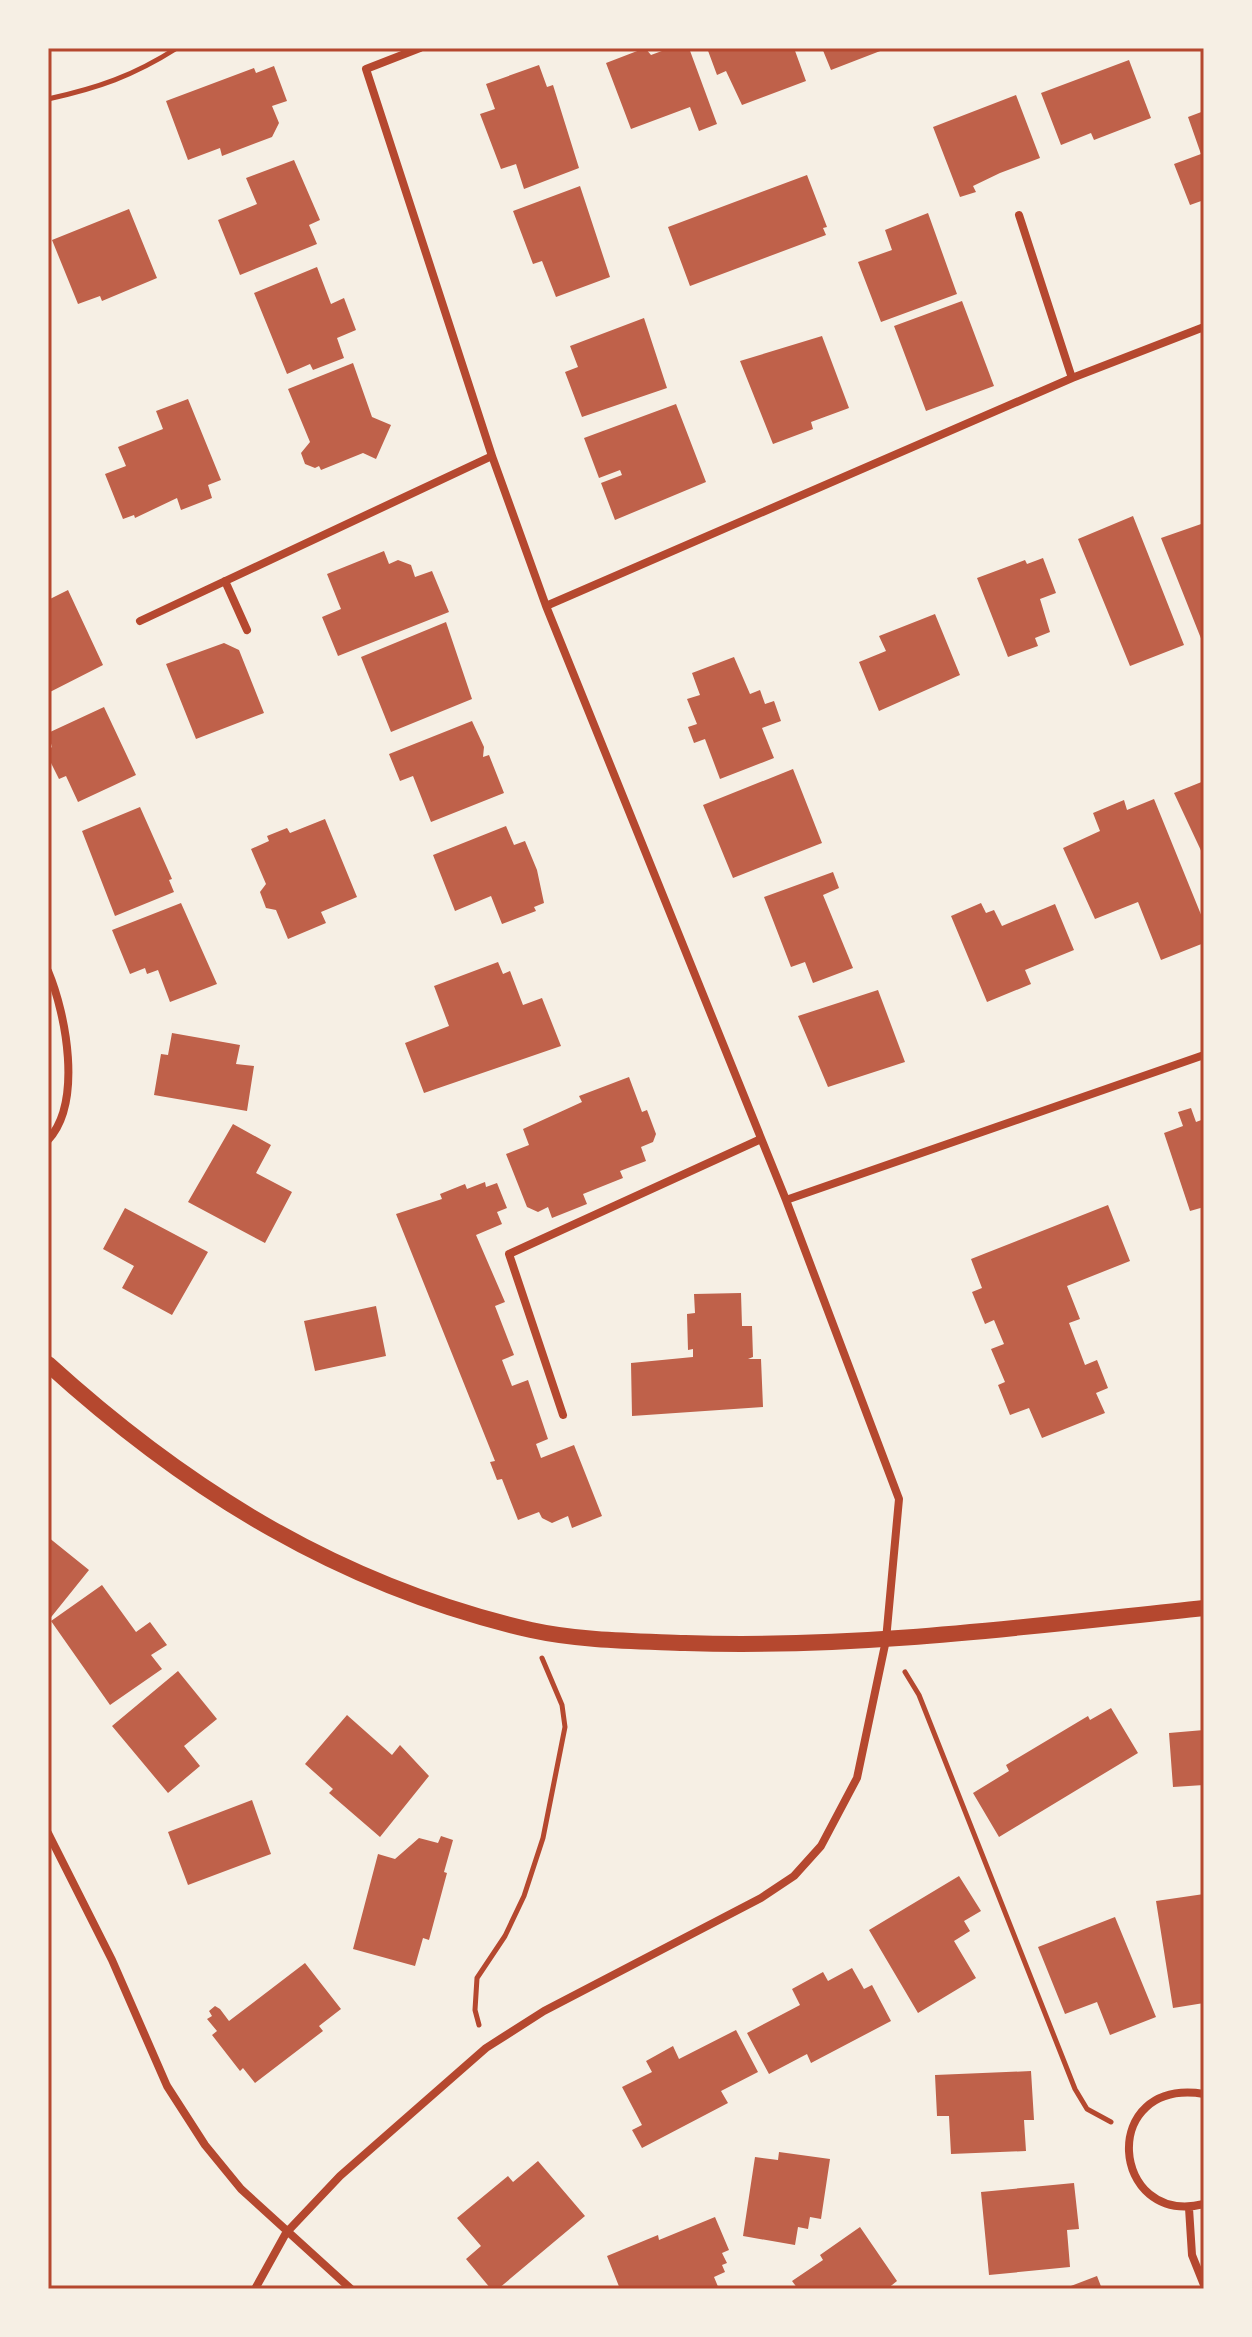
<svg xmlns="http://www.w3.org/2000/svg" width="1252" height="2337" viewBox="0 0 1252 2337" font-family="Karla,sans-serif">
<rect width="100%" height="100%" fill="#f6efe4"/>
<path fill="#bf614a" d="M 645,48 L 651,55 L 670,48 L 689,48 L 717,124 L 699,131 L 690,107 L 631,129 L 606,63 Z
M 707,48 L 794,48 L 806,81 L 742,105 L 726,71 L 717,75 Z
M 822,48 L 888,48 L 831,70 Z
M 1129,60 L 1151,118 L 1094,140 L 1091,133 L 1061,145 L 1041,93 Z
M 539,65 L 547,87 L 553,85 L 579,168 L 524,189 L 516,164 L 501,169 L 480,114 L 495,109 L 486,84 Z
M 274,66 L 287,101 L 272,106 L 279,123 L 272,137 L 222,156 L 220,148 L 188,160 L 166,101 L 254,68 L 256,73 Z
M 1016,95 L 1040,158 L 1000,173 L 973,186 L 976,192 L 960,197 L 933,127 Z
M 1204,111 L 1204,200 L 1190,205 L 1174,164 L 1201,154 L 1188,117 Z
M 294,160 L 320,220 L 309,225 L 317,244 L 240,275 L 218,220 L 257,204 L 246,178 Z
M 807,175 L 827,227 L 823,228 L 826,235 L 690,286 L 668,227 Z
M 580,186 L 610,277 L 556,297 L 542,261 L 533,264 L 513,211 Z
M 129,209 L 157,278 L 102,301 L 100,296 L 78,304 L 52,240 Z
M 928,213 L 957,294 L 881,322 L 858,262 L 892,250 L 885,230 Z
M 317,267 L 331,304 L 344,298 L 356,330 L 337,338 L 344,358 L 313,370 L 310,364 L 287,374 L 254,293 Z
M 962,301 L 994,386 L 926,411 L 894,326 Z
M 644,318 L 667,388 L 582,417 L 565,372 L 578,367 L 570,346 Z
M 822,336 L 849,408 L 811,422 L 813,429 L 773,444 L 740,361 Z
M 353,363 L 372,417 L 391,425 L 376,459 L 363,453 L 321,470 L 319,466 L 315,468 L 305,464 L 301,453 L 310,442 L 288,389 Z
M 188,399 L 221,480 L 208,485 L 212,498 L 181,510 L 177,498 L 135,518 L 134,515 L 123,519 L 105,474 L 126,466 L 118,447 L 163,429 L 156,411 Z
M 676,404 L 706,482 L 615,520 L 601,483 L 622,475 L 620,470 L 599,478 L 584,438 Z
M 1133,516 L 1184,645 L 1130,666 L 1078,539 Z
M 1204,523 L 1204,646 L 1161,538 Z
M 384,551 L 389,564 L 398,560 L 411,565 L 415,577 L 432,571 L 449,612 L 338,656 L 322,617 L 341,609 L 327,574 Z
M 1043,558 L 1056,593 L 1040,599 L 1050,632 L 1035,638 L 1038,646 L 1008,657 L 977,578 L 1025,560 L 1027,564 Z
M 68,590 L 103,665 L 48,693 L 48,600 Z
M 935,614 L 960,675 L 879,711 L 859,662 L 886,651 L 879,636 Z
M 446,622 L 472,699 L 391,732 L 361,657 Z
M 224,643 L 239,650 L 264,713 L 196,739 L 166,664 Z
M 734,657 L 750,694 L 760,690 L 765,704 L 774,701 L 781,721 L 762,728 L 774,758 L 720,779 L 705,739 L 694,743 L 688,727 L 697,724 L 687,699 L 700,695 L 692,673 Z
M 104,707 L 136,775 L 78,802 L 66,776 L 59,779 L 48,757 L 48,750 L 52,747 L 48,733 Z
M 472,721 L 484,747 L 483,757 L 489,755 L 504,793 L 431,822 L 413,776 L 400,781 L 389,754 Z
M 793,769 L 822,843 L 733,878 L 703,805 Z
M 1204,781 L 1204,857 L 1174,793 Z
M 1154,799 L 1204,922 L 1204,943 L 1161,960 L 1138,902 L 1095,919 L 1063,848 L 1100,831 L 1093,813 L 1124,800 L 1127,810 Z
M 140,807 L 172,879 L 169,880 L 174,892 L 115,916 L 82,831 Z
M 325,819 L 357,897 L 321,912 L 326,923 L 288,939 L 276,910 L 266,908 L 260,892 L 266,884 L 251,849 L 269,841 L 267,836 L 287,828 L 290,833 Z
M 506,826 L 514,845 L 525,841 L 537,870 L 544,903 L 534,907 L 536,911 L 502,924 L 491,896 L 455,911 L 433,855 Z
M 833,872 L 839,888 L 823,895 L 853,968 L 813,983 L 805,962 L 791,967 L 764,897 Z
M 181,903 L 217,984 L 170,1002 L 158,970 L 147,974 L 145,968 L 130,974 L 112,930 Z
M 981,903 L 986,913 L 994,910 L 1002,926 L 1055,904 L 1074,950 L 1025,970 L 1031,984 L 987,1002 L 951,916 Z
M 498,962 L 503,974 L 510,971 L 523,1005 L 542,998 L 561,1046 L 424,1093 L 405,1043 L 449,1026 L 434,986 Z
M 878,990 L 905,1062 L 828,1087 L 798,1016 Z
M 172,1033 L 240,1045 L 236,1064 L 254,1066 L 247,1111 L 154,1095 L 161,1054 L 168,1055 Z
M 629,1077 L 642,1112 L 647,1110 L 656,1134 L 653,1142 L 641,1147 L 646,1161 L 620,1171 L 623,1178 L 583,1194 L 587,1204 L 552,1218 L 548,1207 L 538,1212 L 527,1207 L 506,1154 L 529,1145 L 523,1129 L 582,1102 L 579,1096 Z
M 1191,1108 L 1196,1122 L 1204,1119 L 1204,1207 L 1190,1211 L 1164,1133 L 1183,1126 L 1178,1112 Z
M 233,1124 L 271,1145 L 256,1173 L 292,1192 L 265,1243 L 188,1202 Z
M 485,1182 L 486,1187 L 497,1183 L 507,1208 L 497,1212 L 502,1224 L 476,1235 L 505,1302 L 495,1306 L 514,1355 L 502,1360 L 512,1386 L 528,1380 L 548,1439 L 536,1444 L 541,1458 L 574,1445 L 602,1516 L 572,1528 L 568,1516 L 552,1523 L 542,1518 L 539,1512 L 518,1520 L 502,1479 L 497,1480 L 490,1462 L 495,1461 L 396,1214 L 442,1199 L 440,1194 L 465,1184 L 467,1189 Z
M 1108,1205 L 1130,1261 L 1067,1286 L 1080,1319 L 1069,1323 L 1085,1365 L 1097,1360 L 1108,1388 L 1096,1393 L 1105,1413 L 1042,1438 L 1029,1408 L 1010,1415 L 998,1385 L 1005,1382 L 991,1349 L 1004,1344 L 994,1320 L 985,1324 L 972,1292 L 982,1288 L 971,1259 Z
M 125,1208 L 208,1252 L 172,1315 L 122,1288 L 134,1266 L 103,1249 Z
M 741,1293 L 742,1326 L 752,1326 L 753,1357 L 748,1359 L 761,1359 L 763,1407 L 632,1416 L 631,1363 L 693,1357 L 693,1349 L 688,1350 L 687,1314 L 695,1313 L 694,1294 Z
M 376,1306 L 386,1356 L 315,1371 L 304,1321 Z
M 48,1537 L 89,1570 L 48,1621 Z
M 102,1585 L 136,1632 L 150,1622 L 167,1645 L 151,1655 L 162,1669 L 110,1705 L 51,1621 Z
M 178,1671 L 217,1719 L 184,1746 L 200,1766 L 168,1793 L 112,1726 Z
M 1111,1708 L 1138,1753 L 999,1837 L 973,1793 L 1009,1771 L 1006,1765 L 1088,1716 L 1090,1720 Z
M 347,1715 L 392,1755 L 400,1745 L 429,1776 L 380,1837 L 329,1793 L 333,1789 L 305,1764 Z
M 1204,1730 L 1204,1785 L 1173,1787 L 1169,1733 Z
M 252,1800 L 271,1854 L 188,1885 L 168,1832 Z
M 441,1836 L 453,1840 L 444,1872 L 447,1873 L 429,1940 L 423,1938 L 415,1966 L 353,1949 L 378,1854 L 395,1859 L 419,1838 L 438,1843 Z
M 959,1876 L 981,1911 L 964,1921 L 970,1931 L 954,1941 L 976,1978 L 918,2013 L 869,1930 Z
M 1204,1894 L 1204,2003 L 1173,2008 L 1156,1901 Z
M 1115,1917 L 1156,2017 L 1110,2035 L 1097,2002 L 1065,2014 L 1038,1947 Z
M 305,1963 L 341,2009 L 319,2026 L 323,2031 L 255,2083 L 243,2068 L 240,2071 L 212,2035 L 217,2031 L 207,2019 L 212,2016 L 209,2011 L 215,2006 L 220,2009 L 229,2021 Z
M 852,1968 L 864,1989 L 872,1985 L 891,2021 L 811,2063 L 807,2054 L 769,2074 L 747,2033 L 800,2005 L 792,1989 L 823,1972 L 828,1981 Z
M 736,2030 L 758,2072 L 721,2091 L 728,2103 L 642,2148 L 632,2130 L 642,2125 L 622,2087 L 652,2072 L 646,2061 L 673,2046 L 679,2059 Z
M 1031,2071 L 1034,2120 L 1024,2120 L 1026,2151 L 951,2154 L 949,2116 L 937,2116 L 935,2075 Z
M 779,2152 L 830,2159 L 821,2219 L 810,2217 L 808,2229 L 798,2227 L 795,2245 L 743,2236 L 755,2157 L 778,2160 Z
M 538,2161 L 585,2216 L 498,2289 L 491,2289 L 466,2259 L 481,2246 L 457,2218 L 508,2176 L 513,2182 Z
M 1074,2183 L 1079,2229 L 1067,2230 L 1070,2267 L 989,2275 L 981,2192 Z
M 715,2217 L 729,2250 L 722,2253 L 727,2263 L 722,2265 L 725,2272 L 714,2277 L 719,2289 L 620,2289 L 607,2256 L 658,2235 L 659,2240 Z
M 860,2227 L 897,2281 L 887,2289 L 798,2289 L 792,2281 L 823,2260 L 820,2255 Z
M 1097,2276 L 1102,2289 L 1063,2289 Z"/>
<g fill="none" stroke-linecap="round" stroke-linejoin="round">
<path stroke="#b5482f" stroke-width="5" d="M 48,99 C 98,88 133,76 177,48
M 905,1672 L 919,1695 L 1075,2089 L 1087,2109 L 1111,2122
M 479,2025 L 475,2010 L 477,1978 L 505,1936 L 524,1896 L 543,1838 L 565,1727 L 562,1705 L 542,1658"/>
<path stroke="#b5482f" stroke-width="8" d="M 1019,215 L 1072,378
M 225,581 L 247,630
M 546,606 L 1072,378 L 1204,327
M 140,621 L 492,456
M 48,971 C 66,1014 83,1102 48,1140
M 786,1200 L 1204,1055
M 563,1415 L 509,1254 L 761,1139
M 48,1833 L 112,1960 L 167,2086 L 205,2145 L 241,2189 L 351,2289
M 1204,2094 C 1098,2077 1110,2227 1204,2204
M 1189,2208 L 1192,2255 L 1204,2285
M 255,2289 L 286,2233 L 340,2176 L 486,2048 L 544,2011 L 761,1898 L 794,1876 L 821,1846 L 857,1778 L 886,1640 L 899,1499 L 786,1200 L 546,606 L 492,456 L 366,69 L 420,48"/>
<path stroke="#b5482f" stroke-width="16" d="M 48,1364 C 189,1492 343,1587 531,1630 C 581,1641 634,1641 685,1643 C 859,1649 1031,1626 1204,1608"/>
</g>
<rect width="1252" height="2337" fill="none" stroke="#f6efe4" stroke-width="100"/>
<rect x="50" y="50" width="1152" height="2237" fill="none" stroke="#b5482f" stroke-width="3"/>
</svg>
